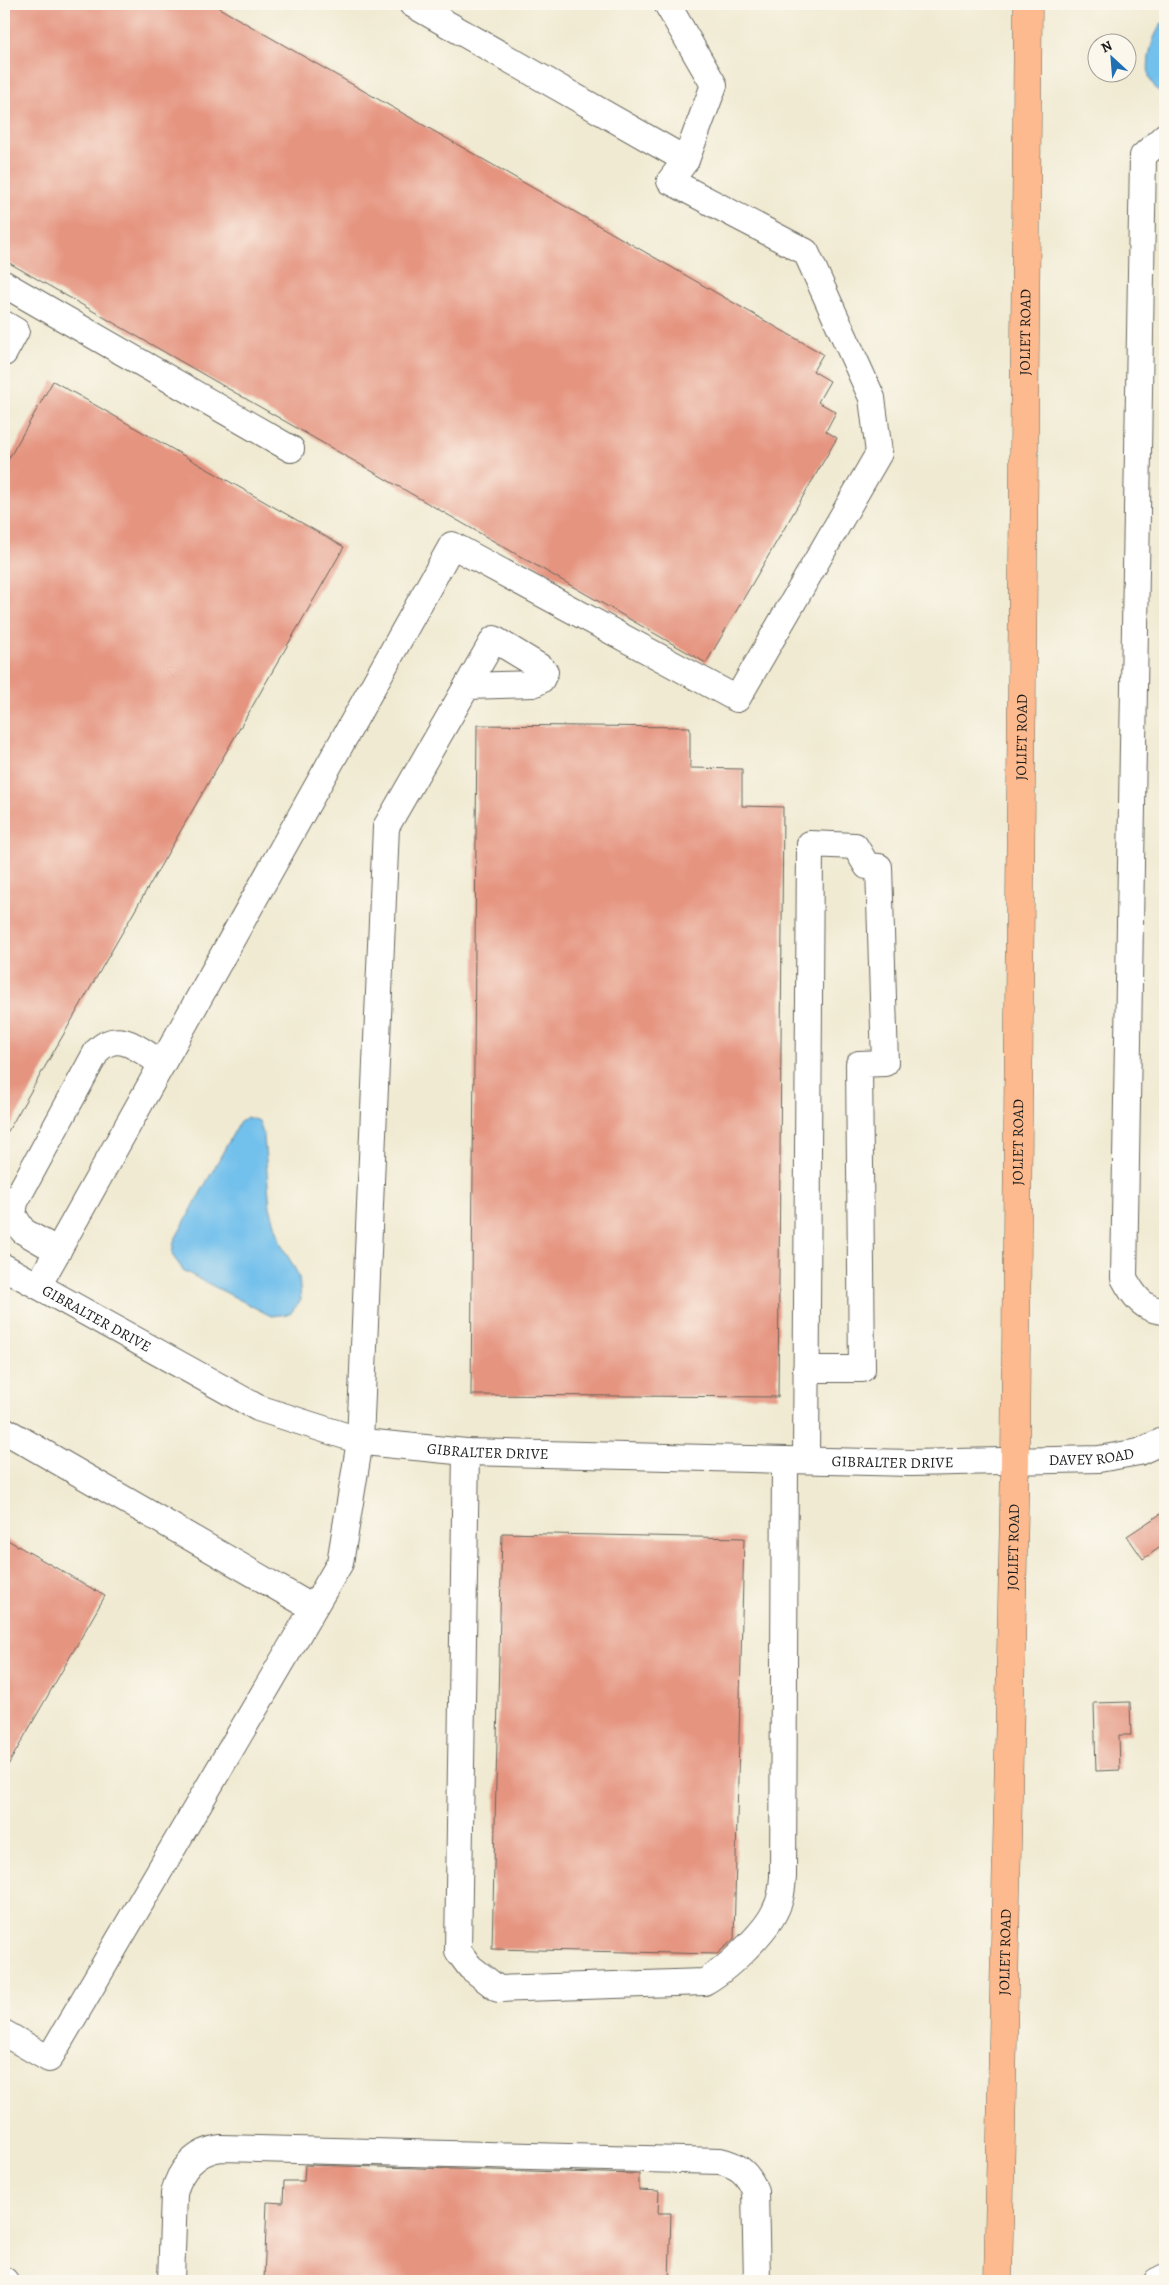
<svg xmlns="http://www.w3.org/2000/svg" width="1169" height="2285" viewBox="0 0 1169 2285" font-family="Alegreya,serif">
<rect width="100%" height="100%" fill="#fbf7ec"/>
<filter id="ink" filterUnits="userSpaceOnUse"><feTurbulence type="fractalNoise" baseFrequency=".02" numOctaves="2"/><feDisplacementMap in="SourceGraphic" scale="10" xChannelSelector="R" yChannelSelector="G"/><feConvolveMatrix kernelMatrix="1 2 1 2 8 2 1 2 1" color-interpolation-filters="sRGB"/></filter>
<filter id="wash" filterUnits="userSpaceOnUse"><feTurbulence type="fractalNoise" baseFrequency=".0096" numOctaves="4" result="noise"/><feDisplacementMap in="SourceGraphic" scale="20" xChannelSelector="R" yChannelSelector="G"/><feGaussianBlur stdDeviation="1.12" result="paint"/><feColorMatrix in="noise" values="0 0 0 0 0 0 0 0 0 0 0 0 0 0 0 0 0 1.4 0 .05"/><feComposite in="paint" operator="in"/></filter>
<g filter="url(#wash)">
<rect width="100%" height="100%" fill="#f0ead2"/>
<path fill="#72c0ec" stroke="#476e84" d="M 1165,20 L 1165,93 L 1157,90 C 1154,86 1150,80 1149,76 C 1146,59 1153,32 1165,20 Z
M 247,1117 L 259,1121 L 264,1137 L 270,1207 L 281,1244 L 299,1276 L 301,1300 L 290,1314 L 271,1316 L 184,1271 L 172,1255 L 174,1241 L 239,1123 Z"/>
<g id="blocks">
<path fill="#e59480" d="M 4,4 L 212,4 L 823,354 L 813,371 L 830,381 L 818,402 L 836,412 L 826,431 L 837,438 L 706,663 L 4,260 Z
M 53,381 L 344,547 L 4,1138 L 4,467 Z
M 477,725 L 690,727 L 690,768 L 742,769 L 742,806 L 783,807 L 778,1397 L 471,1395 Z
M 1165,1511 L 1165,1544 L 1143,1559 L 1127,1536 Z
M 502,1533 L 744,1538 L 734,1939 L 717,1954 L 492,1949 Z
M 4,1538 L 105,1596 L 4,1772 Z
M 1130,1702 L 1131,1735 L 1119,1735 L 1120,1770 L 1096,1771 L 1094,1703 Z
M 305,2165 L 639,2174 L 639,2190 L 659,2191 L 658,2213 L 671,2213 L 669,2281 L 264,2281 L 267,2202 L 283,2203 L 284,2181 L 304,2181 Z"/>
</g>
</g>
<g filter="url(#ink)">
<use href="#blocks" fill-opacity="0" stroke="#66645c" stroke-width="1"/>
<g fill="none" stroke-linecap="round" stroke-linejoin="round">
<g stroke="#66645c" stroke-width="28">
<g id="minor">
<path d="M 412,4 L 686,160"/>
<path d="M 1165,136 L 1143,156 L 1124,1278 C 1133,1295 1144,1311 1165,1311"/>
<path d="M 4,284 L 291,449"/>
<path d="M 4,324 L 16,331 L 4,353"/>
<path d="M 58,1251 L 23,1231 L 13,1215 L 15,1202 L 97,1051 C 119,1028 141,1051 162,1064"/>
<path id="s1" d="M 4,1267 L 258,1408 L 364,1442 L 466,1452 L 911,1463 L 1099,1459 L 1139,1452 L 1165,1440"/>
<path d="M 38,1286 L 452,545 L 737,699 L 879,453 L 872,398 L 806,252 L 670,181 L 686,160 L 714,85 L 667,4"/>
<path d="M 4,1430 L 313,1608"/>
<path d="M 466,1452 L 458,1951 L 470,1967 L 498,1989 L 704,1982 C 725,1971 765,1933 775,1911 C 781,1900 782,1889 783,1877 L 785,1460"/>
<path d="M 806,1460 L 810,844 L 855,846 L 867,866 L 879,867 L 885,1063 L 859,1064 L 862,1369 L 806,1369"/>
<path d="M 4,2033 L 49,2059 L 340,1563 L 360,1441 L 386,827 L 494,639 L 540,667 L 545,672 L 541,680 L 533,684 L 469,686"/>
<path d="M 4,2280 L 5,2281"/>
<path d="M 171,2281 L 174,2194 C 179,2170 196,2151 221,2148 L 720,2161 C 738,2165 748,2173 755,2191 L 757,2281"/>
<path d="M 1157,2281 L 1165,2277"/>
</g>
</g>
<g stroke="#66645c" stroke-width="29">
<g id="major">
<path id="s2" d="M 998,2281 L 1015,1460 L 1028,4"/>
</g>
</g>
<use href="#minor" stroke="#fff" stroke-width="26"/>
<use href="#major" stroke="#fcba8e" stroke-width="28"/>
</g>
</g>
<g text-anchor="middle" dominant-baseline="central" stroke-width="4.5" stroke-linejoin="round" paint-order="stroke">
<g font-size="15" fill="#1c1c1c" stroke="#fbf7ec">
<text stroke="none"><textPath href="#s2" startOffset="1949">JOLIET ROAD</textPath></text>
<text stroke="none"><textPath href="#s2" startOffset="1544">JOLIET ROAD</textPath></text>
<text stroke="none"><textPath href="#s2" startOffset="1139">JOLIET ROAD</textPath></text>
<text stroke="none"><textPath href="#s1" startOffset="106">GIBRALTER DRIVE</textPath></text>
<text stroke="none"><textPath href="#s1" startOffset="526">GIBRALTER DRIVE</textPath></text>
<text stroke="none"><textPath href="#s1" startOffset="1130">DAVEY ROAD</textPath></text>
<text stroke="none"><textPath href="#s1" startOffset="931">GIBRALTER DRIVE</textPath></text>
<text stroke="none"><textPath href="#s2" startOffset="734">JOLIET ROAD</textPath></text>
<text stroke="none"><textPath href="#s2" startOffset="329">JOLIET ROAD</textPath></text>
</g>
</g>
<rect width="1169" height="2285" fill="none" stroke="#fbf7ec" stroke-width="20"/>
<g transform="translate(1112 58) rotate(334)"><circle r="24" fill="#fbf7ec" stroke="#a29f99"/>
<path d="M0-4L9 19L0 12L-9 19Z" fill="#1f6fb2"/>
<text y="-8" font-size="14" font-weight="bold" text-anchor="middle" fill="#1c1c1c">N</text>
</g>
</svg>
